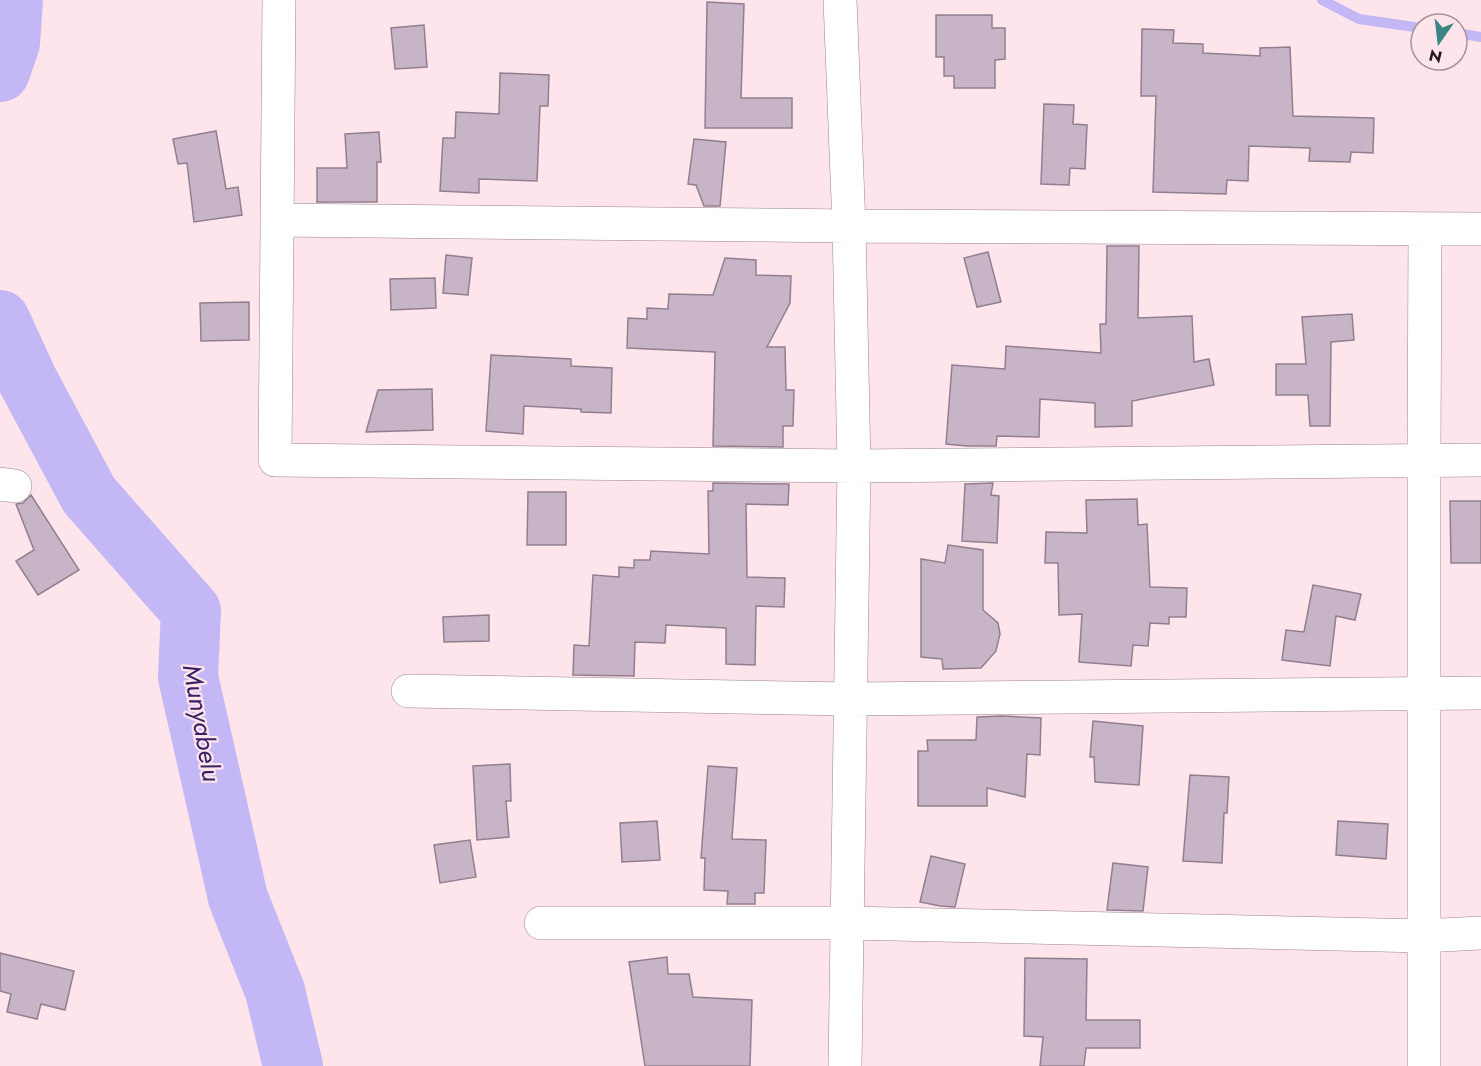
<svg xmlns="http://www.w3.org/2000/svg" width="1481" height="1066" viewBox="0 0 1481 1066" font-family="Jost,sans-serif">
<rect width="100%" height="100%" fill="#fde5eb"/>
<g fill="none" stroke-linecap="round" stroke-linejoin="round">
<path stroke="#c4b7f5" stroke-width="10" d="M 1322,0 L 1359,19 L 1421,28
M 1457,33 L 1481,37"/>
<path stroke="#c4b7f5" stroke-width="60" d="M 0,72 L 10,43 L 13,0
M 0,320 L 28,381 L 89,495 L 191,611 L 188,677 L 213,787 L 238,898 L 275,991 L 293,1066"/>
</g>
<path fill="#c8b4c7" stroke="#917f90" stroke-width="1.5" d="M 707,2 L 744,4 L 741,98 L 792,98 L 792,128 L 705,128 Z
M 936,15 L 992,15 L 992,28 L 1005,28 L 1005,59 L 995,60 L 995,88 L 954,88 L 954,76 L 944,76 L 944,57 L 936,57 Z
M 424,25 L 427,67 L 395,69 L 391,28 Z
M 1142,29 L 1174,30 L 1173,43 L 1203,44 L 1203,53 L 1260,56 L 1260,48 L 1290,47 L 1293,116 L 1374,118 L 1373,153 L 1351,152 L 1350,162 L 1309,161 L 1310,148 L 1249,146 L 1248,181 L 1227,180 L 1226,194 L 1153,192 L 1156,96 L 1141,96 Z
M 500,73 L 549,75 L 548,106 L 540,106 L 537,181 L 479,179 L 479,193 L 440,191 L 443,138 L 455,138 L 456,112 L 499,114 Z
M 1044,104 L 1074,105 L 1073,124 L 1087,125 L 1085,169 L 1070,168 L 1069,185 L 1041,184 Z
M 216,131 L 226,189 L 238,187 L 242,215 L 194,222 L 187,163 L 178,164 L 173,139 Z
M 379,132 L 381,162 L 377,162 L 377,202 L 317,202 L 317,168 L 347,168 L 345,134 Z
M 694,139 L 726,142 L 720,206 L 704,206 L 696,185 L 688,184 Z
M 1107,246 L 1139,246 L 1138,318 L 1192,316 L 1194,362 L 1209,359 L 1214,385 L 1132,401 L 1132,426 L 1095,427 L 1095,403 L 1040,399 L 1039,437 L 997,436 L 996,446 L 967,446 L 946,444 L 952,365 L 1005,369 L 1006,346 L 1101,353 L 1100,324 L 1106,324 Z
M 988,252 L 1001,302 L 977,307 L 964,258 Z
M 446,255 L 472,258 L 468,295 L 443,293 Z
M 725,258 L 756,260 L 756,275 L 791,276 L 790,303 L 767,347 L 785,347 L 786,390 L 794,390 L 793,426 L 783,426 L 783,447 L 713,446 L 715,352 L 627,348 L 628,318 L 647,319 L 647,308 L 668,309 L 669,294 L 713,295 Z
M 435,278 L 436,308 L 391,310 L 390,279 Z
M 249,302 L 249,340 L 201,341 L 200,303 Z
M 1352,314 L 1354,340 L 1331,342 L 1330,426 L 1310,426 L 1308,395 L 1276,395 L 1276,364 L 1306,364 L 1302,317 Z
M 491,355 L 571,359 L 571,366 L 612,368 L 611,413 L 581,412 L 581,409 L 524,406 L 523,434 L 486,431 Z
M 432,389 L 433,430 L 366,432 L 378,390 Z
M 713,483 L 789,484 L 788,505 L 746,504 L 747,577 L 785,578 L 784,607 L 756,606 L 755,665 L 726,664 L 726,628 L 666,625 L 665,643 L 635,642 L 634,676 L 573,675 L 574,645 L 589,646 L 593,575 L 619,577 L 619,567 L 634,568 L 634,560 L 650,560 L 651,551 L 709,554 L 708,491 L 713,491 Z
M 993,483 L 991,495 L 999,496 L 997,543 L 962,541 L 965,484 Z
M 528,492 L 566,492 L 566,545 L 527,545 Z
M 31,495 L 79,570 L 38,595 L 16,561 L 34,550 L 16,504 L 23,503 Z
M 1137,499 L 1138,525 L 1147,524 L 1150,587 L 1187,588 L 1186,617 L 1169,617 L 1169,624 L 1150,623 L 1148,646 L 1133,645 L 1131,666 L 1079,662 L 1082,614 L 1059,615 L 1058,563 L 1045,563 L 1046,532 L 1087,533 L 1086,500 Z
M 1450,501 L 1481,501 L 1481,563 L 1451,563 Z
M 948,545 L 983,550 L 983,610 L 998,623 L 1000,634 L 996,651 L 981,668 L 943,669 L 942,659 L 921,657 L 921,559 L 945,563 Z
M 1313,585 L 1361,594 L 1355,620 L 1336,616 L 1330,666 L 1282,660 L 1286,630 L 1304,632 Z
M 489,615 L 489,641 L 444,642 L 443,617 Z
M 1002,716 L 1041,718 L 1040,755 L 1027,754 L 1025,797 L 987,788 L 987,806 L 918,806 L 918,751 L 928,751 L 927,740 L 976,740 L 977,717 Z
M 1093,721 L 1143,726 L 1139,785 L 1095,782 L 1094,757 L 1090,757 Z
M 510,764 L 511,801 L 506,801 L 509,837 L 477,840 L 473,766 Z
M 708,766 L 737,768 L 732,839 L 766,840 L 764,893 L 755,893 L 755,904 L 727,904 L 728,891 L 704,890 L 705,858 L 701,858 Z
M 1190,775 L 1229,777 L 1227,813 L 1224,813 L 1222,863 L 1183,861 Z
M 657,821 L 660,860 L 622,862 L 620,823 Z
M 1338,821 L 1388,824 L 1386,859 L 1336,855 Z
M 470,840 L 476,877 L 440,883 L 434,845 Z
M 931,856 L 965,864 L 955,907 L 940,906 L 920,902 Z
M 1113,863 L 1148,867 L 1143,911 L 1107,910 Z
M 0,953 L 74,971 L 65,1010 L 41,1004 L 37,1019 L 7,1012 L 11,994 L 0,991 Z
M 667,957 L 668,974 L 689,974 L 693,997 L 752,1000 L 750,1066 L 645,1066 L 629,962 Z
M 1025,958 L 1087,959 L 1086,1020 L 1140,1020 L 1140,1048 L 1086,1048 L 1084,1066 L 1040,1066 L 1043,1037 L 1024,1036 Z"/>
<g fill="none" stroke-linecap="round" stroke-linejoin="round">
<g stroke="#9e848b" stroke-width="34">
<path id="minor" d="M 279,0 L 275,460 L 854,466 L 1481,460
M 840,0 L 849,226 L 854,466 L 845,1066
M 277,220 L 849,226 L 1481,229
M 0,484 L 15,486
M 408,691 L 850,699 L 1481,693
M 541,923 L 848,923 L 1423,936 L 1481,933
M 1424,1066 L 1424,461 L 1425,230"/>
</g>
<use href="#minor" stroke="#fff" stroke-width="33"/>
</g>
<g text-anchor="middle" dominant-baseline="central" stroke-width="4.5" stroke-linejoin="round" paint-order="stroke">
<g font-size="26" font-style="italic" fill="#382167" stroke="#fde5eb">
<text transform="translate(202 723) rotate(80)">Munyabelu</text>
</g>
</g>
<g transform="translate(1439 42) rotate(194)"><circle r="28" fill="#fde5eb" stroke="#a69398" stroke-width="1.5"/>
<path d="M0-4.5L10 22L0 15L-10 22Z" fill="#3c8483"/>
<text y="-9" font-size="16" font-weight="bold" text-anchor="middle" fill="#23191c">N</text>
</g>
</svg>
